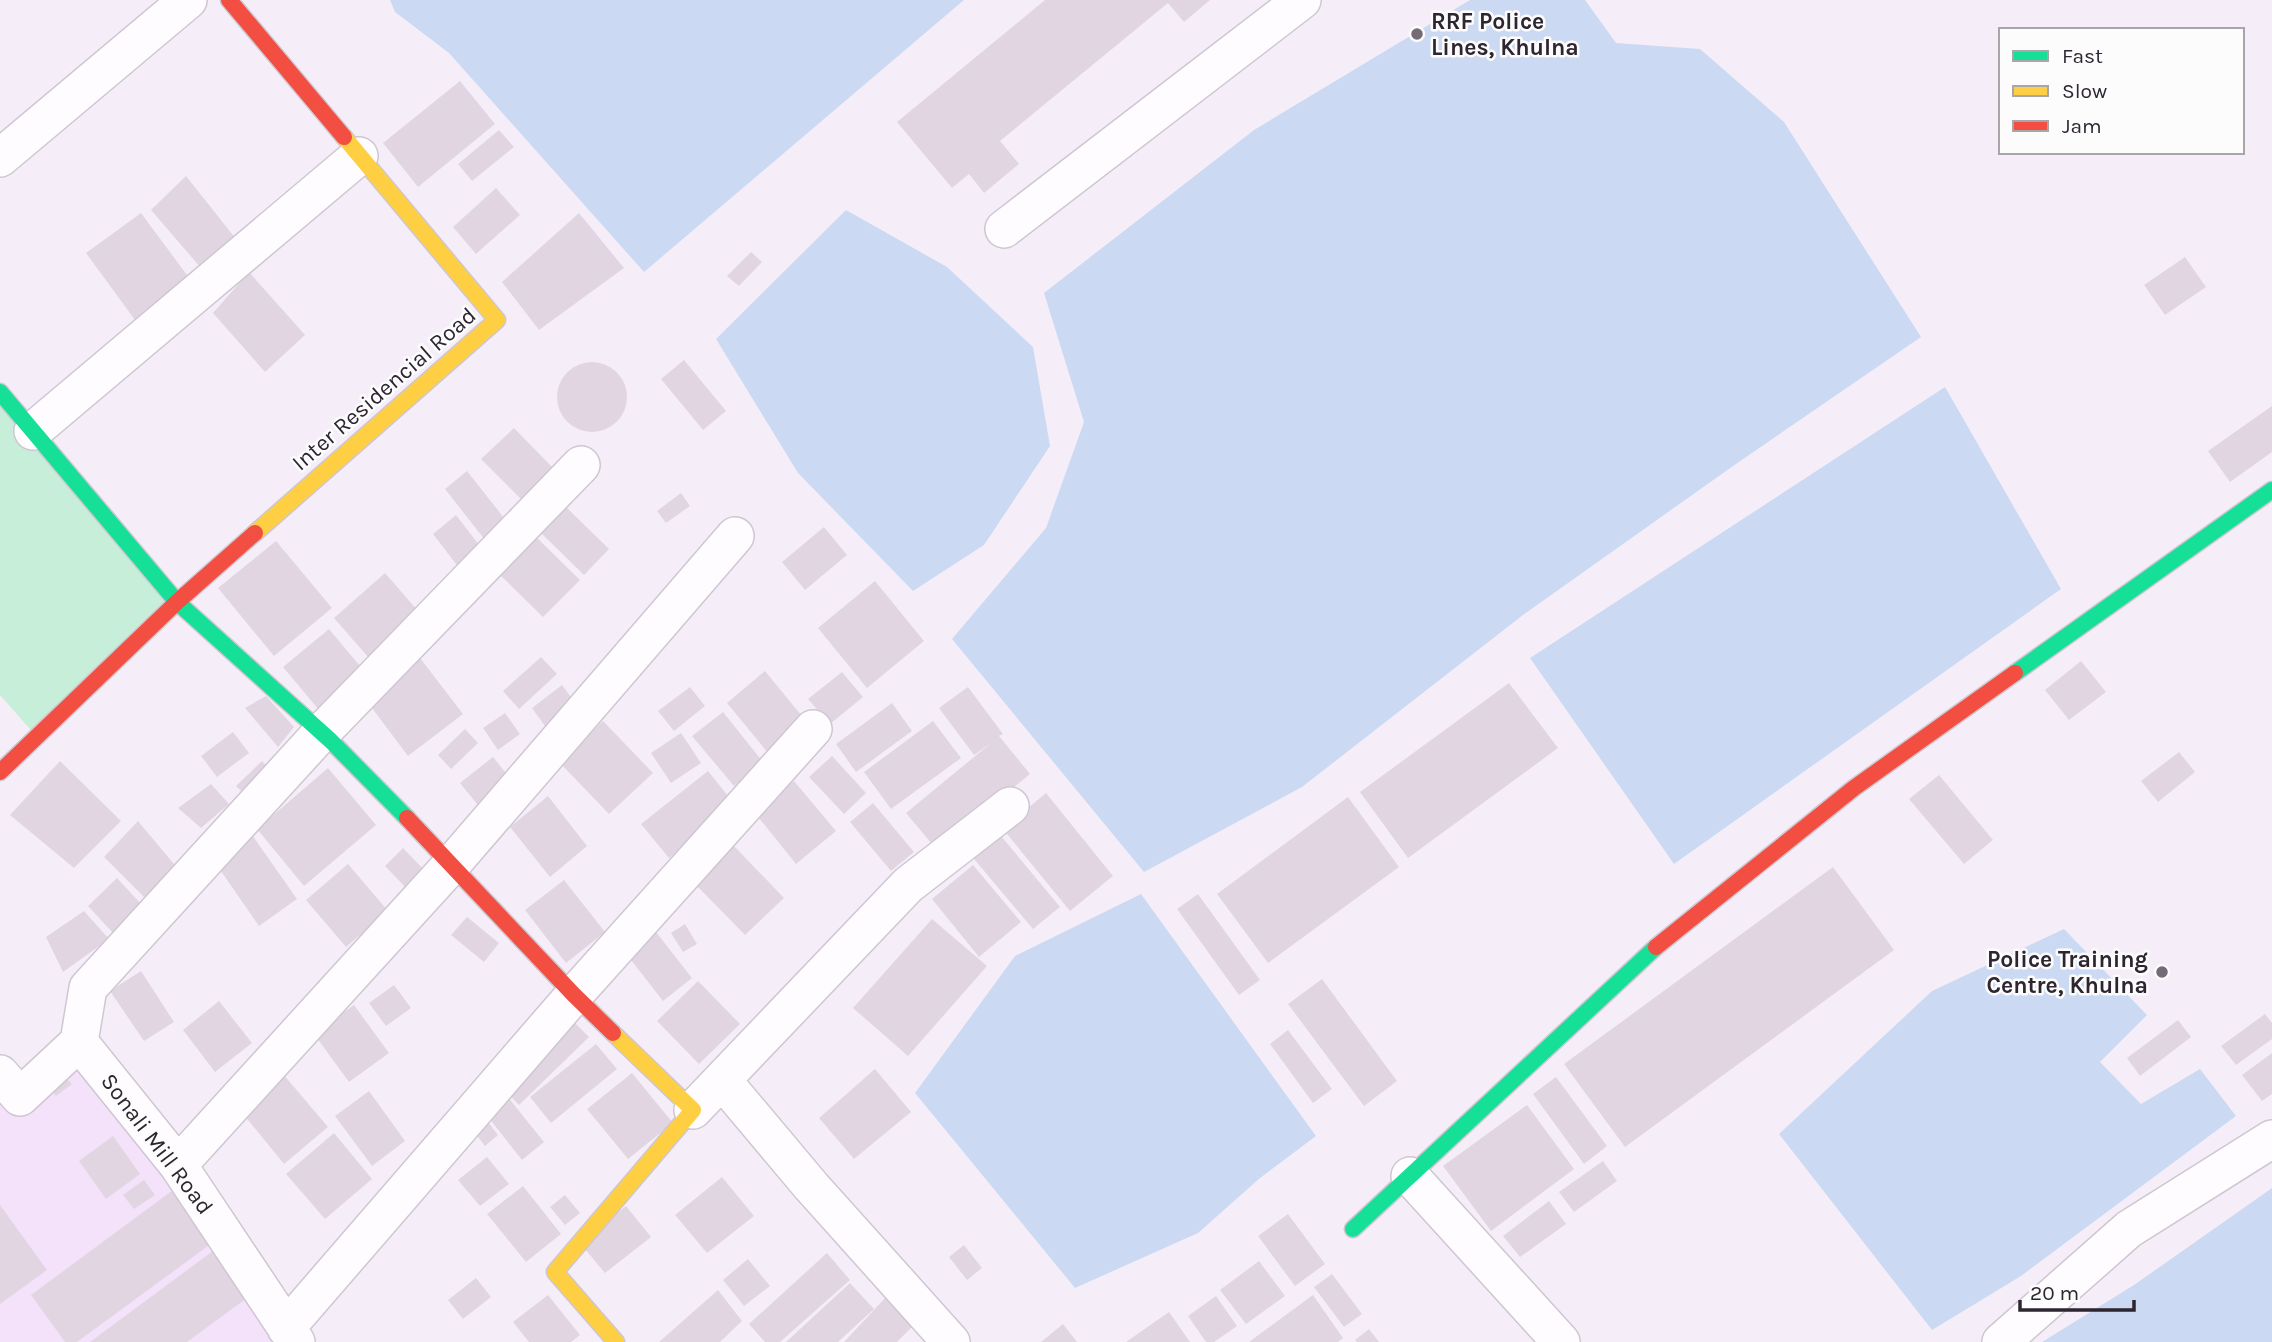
<svg xmlns="http://www.w3.org/2000/svg" width="2272" height="1342" viewBox="0 0 2272 1342" font-family="Karla,sans-serif">
<rect width="100%" height="100%" fill="#f5eef8"/>
<path fill="#f4e2fb" d="M 79,1042 L 296,1342 L 0,1342 L 0,1074 L 20,1097 Z"/>
<path fill="#c7eed8" d="M 0,392 L 177,602 L 37,737 L 0,695 Z"/>
<path fill="#cbdaf2" d="M 390,0 L 964,0 L 644,272 L 449,53 L 395,12 Z
M 1470,0 L 1585,0 L 1616,43 L 1700,49 L 1784,122 L 1921,337 L 1733,466 L 1523,615 L 1302,787 L 1144,872 L 952,639 L 1046,528 L 1084,422 L 1044,293 L 1254,130 Z
M 846,210 L 947,267 L 1033,347 L 1050,446 L 984,545 L 913,591 L 798,473 L 716,339 Z
M 1945,387 L 2061,589 L 1674,864 L 1530,658 Z
M 1141,894 L 1316,1136 L 1260,1178 L 1198,1233 L 1075,1288 L 915,1093 L 1015,956 Z
M 2064,929 L 2147,1015 L 2100,1062 L 2141,1104 L 2200,1069 L 2236,1116 L 2021,1276 L 1932,1330 L 1779,1134 L 1932,991 Z
M 2272,1188 L 2272,1342 L 2042,1342 L 2134,1285 Z"/>
<path fill="#e1d5e1" d="M 1045,0 L 1210,0 L 1184,22 L 1168,3 L 1000,141 L 1019,164 L 984,193 L 969,174 L 952,188 L 897,122 Z
M 460,81 L 495,124 L 418,187 L 383,143 Z
M 499,130 L 514,147 L 472,181 L 458,164 Z
M 186,176 L 240,244 L 207,275 L 151,210 Z
M 496,188 L 520,215 L 476,254 L 453,227 Z
M 141,213 L 198,290 L 143,331 L 86,253 Z
M 579,213 L 624,268 L 539,330 L 502,282 Z
M 751,252 L 762,262 L 739,286 L 727,276 Z
M 2185,257 L 2206,287 L 2165,315 L 2144,285 Z
M 249,272 L 305,335 L 265,372 L 213,313 Z
M 684,360 L 726,411 L 703,430 L 661,379 Z
M557 397a35 35 0 1 1 70 0a35 35 0 1 1-70 0Z
M 2272,406 L 2272,452 L 2230,482 L 2208,451 Z
M 514,428 L 553,468 L 521,499 L 481,459 Z
M 467,471 L 512,528 L 489,545 L 445,489 Z
M 681,493 L 690,506 L 666,523 L 657,511 Z
M 565,506 L 609,549 L 584,575 L 539,531 Z
M 456,515 L 486,554 L 463,573 L 433,534 Z
M 824,527 L 847,555 L 805,590 L 782,562 Z
M 532,533 L 580,580 L 543,617 L 495,570 Z
M 276,541 L 332,608 L 274,656 L 218,588 Z
M 385,573 L 419,612 L 368,657 L 334,618 Z
M 875,581 L 924,641 L 867,688 L 818,628 Z
M 329,629 L 370,678 L 324,716 L 283,667 Z
M 417,654 L 463,714 L 408,756 L 363,696 Z
M 541,657 L 557,674 L 519,709 L 503,691 Z
M 2081,661 L 2106,692 L 2069,720 L 2045,690 Z
M 765,671 L 806,721 L 768,753 L 727,703 Z
M 842,672 L 863,697 L 830,724 L 808,699 Z
M 1509,683 L 1558,748 L 1408,858 L 1360,792 Z
M 562,685 L 577,705 L 547,729 L 532,708 Z
M 690,687 L 705,706 L 674,731 L 658,711 Z
M 968,687 L 1003,734 L 999,736 L 1030,774 L 937,850 L 906,813 L 991,743 L 974,755 L 939,708 Z
M 266,696 L 294,727 L 278,747 L 245,708 Z
M 892,703 L 912,731 L 856,772 L 836,744 Z
M 723,712 L 763,762 L 734,786 L 692,736 Z
M 505,713 L 520,734 L 498,750 L 483,728 Z
M 603,721 L 653,773 L 609,814 L 560,763 Z
M 933,721 L 961,758 L 891,809 L 864,772 Z
M 465,729 L 478,743 L 451,769 L 438,755 Z
M 233,732 L 249,753 L 217,777 L 201,756 Z
M 681,733 L 701,763 L 671,783 L 651,753 Z
M 2179,752 L 2195,772 L 2158,802 L 2141,781 Z
M 832,756 L 866,793 L 844,814 L 809,777 Z
M 493,757 L 514,783 L 481,809 L 460,783 Z
M 60,761 L 121,821 L 74,868 L 10,815 Z
M 262,761 L 275,775 L 250,799 L 236,786 Z
M 328,768 L 376,825 L 304,886 L 257,829 Z
M 708,771 L 736,806 L 669,858 L 641,824 Z
M 1939,775 L 1993,840 L 1964,864 L 1909,799 Z
M 794,781 L 836,831 L 796,864 L 755,813 Z
M 211,784 L 229,804 L 201,828 L 178,808 Z
M 1046,793 L 1113,876 L 1070,911 L 1003,829 Z
M 548,796 L 587,846 L 550,877 L 510,827 Z
M 1348,797 L 1399,867 L 1268,963 L 1217,894 Z
M 873,803 L 914,852 L 891,871 L 850,822 Z
M 138,821 L 184,876 L 152,905 L 104,857 Z
M 997,831 L 1060,907 L 1033,929 L 969,853 Z
M 250,832 L 297,899 L 259,926 L 212,858 Z
M 734,846 L 784,898 L 745,935 L 695,884 Z
M 403,848 L 426,872 L 407,889 L 385,866 Z
M 348,864 L 388,911 L 346,947 L 306,900 Z
M 973,865 L 1021,922 L 979,957 L 932,899 Z
M 1833,867 L 1894,950 L 1625,1147 L 1564,1064 Z
M 117,878 L 141,904 L 113,933 L 88,906 Z
M 564,880 L 605,932 L 566,963 L 525,910 Z
M 1198,894 L 1260,980 L 1239,995 L 1177,909 Z
M 84,911 L 109,939 L 63,972 L 46,937 Z
M 467,917 L 499,943 L 484,962 L 451,935 Z
M 932,919 L 987,966 L 908,1056 L 853,1008 Z
M 685,924 L 697,944 L 683,952 L 671,933 Z
M 656,932 L 692,978 L 663,1001 L 627,955 Z
M 141,971 L 174,1022 L 144,1041 L 110,991 Z
M 1322,979 L 1397,1081 L 1364,1106 L 1288,1004 Z
M 698,981 L 740,1024 L 699,1064 L 657,1021 Z
M 394,985 L 411,1008 L 386,1026 L 369,1003 Z
M 219,1001 L 252,1043 L 215,1072 L 183,1030 Z
M 354,1005 L 389,1053 L 349,1082 L 314,1034 Z
M 2265,1014 L 2272,1023 L 2272,1039 L 2236,1065 L 2221,1046 Z
M 569,1017 L 589,1037 L 519,1105 L 500,1085 Z
M 2178,1020 L 2191,1037 L 2140,1076 L 2127,1058 Z
M 1288,1030 L 1332,1089 L 1313,1103 L 1270,1044 Z
M 596,1044 L 617,1069 L 551,1123 L 530,1097 Z
M 2272,1053 L 2272,1094 L 2262,1101 L 2242,1075 Z
M 875,1069 L 911,1112 L 854,1159 L 819,1118 Z
M 632,1073 L 673,1123 L 628,1159 L 587,1109 Z
M 283,1074 L 328,1127 L 284,1164 L 240,1110 Z
M 64,1076 L 72,1084 L 56,1096 L 49,1087 Z
M 1556,1077 L 1607,1146 L 1584,1164 L 1533,1094 Z
M 369,1091 L 405,1141 L 372,1166 L 335,1116 Z
M 507,1096 L 544,1142 L 522,1160 L 485,1113 Z
M 1527,1105 L 1574,1169 L 1491,1231 L 1443,1166 Z
M 485,1118 L 498,1135 L 485,1146 L 472,1129 Z
M 334,1133 L 372,1179 L 325,1219 L 286,1174 Z
M 113,1136 L 140,1174 L 106,1199 L 79,1161 Z
M 487,1157 L 509,1184 L 480,1206 L 458,1180 Z
M 1603,1161 L 1617,1181 L 1574,1212 L 1559,1192 Z
M 722,1177 L 754,1216 L 707,1253 L 675,1215 Z
M 144,1180 L 155,1195 L 134,1209 L 123,1195 Z
M 523,1186 L 561,1234 L 526,1262 L 487,1214 Z
M 173,1190 L 212,1243 L 77,1342 L 65,1342 L 31,1295 Z
M 565,1195 L 580,1213 L 565,1225 L 550,1207 Z
M 1549,1201 L 1566,1224 L 1520,1257 L 1503,1236 Z
M 0,1205 L 47,1270 L 0,1304 Z
M 626,1206 L 651,1237 L 605,1273 L 580,1243 Z
M 1288,1214 L 1325,1264 L 1295,1286 L 1258,1236 Z
M 221,1245 L 255,1292 L 187,1342 L 90,1342 Z
M 964,1245 L 982,1268 L 967,1280 L 949,1257 Z
M 827,1253 L 850,1280 L 780,1342 L 765,1342 L 749,1324 Z
M 748,1259 L 770,1286 L 744,1306 L 723,1280 Z
M 1259,1261 L 1285,1296 L 1246,1324 L 1220,1290 Z
M 1332,1274 L 1362,1314 L 1344,1327 L 1314,1287 Z
M 476,1278 L 491,1297 L 463,1319 L 448,1300 Z
M 850,1283 L 874,1309 L 838,1342 L 786,1342 Z
M 718,1290 L 742,1321 L 720,1342 L 659,1342 Z
M 548,1295 L 580,1335 L 571,1342 L 529,1342 L 513,1322 Z
M 1313,1295 L 1343,1338 L 1338,1342 L 1249,1342 Z
M 1216,1296 L 1237,1326 L 1214,1342 L 1206,1342 L 1188,1316 Z
M 886,1297 L 913,1326 L 897,1342 L 844,1342 Z
M 1169,1312 L 1190,1342 L 1126,1342 Z
M 1063,1324 L 1077,1342 L 1041,1342 Z
M 1369,1329 L 1379,1342 L 1357,1342 L 1355,1340 Z"/>
<g fill="none" stroke-linecap="round" stroke-linejoin="round">
<g stroke="#cec7d2" stroke-width="40">
<path id="street" d="M 0,158 L 188,0
M 1004,229 L 1302,0
M 33,431 L 359,156
M 79,1042 L 88,988 L 321,733 L 581,465
M 0,1074 L 20,1097 L 79,1042 L 178,1165 L 296,1342
M 722,1080 L 811,1186 L 951,1342
M 693,1110 L 908,885 L 1010,806
M 178,1165 L 452,864 L 735,536
M 1410,1176 L 1561,1342
M 286,1328 L 574,995 L 813,729
M 2001,1342 L 2129,1229 L 2272,1139"/>
</g>
<g stroke="#cec7d2" stroke-width="19">
<path id="fast" d="M 0,392 L 177,602 L 331,741 L 407,818
M 2015,673 L 2272,490
M 1353,1229 L 1656,947"/>
</g>
<g stroke="#cec7d2" stroke-width="19">
<path id="slow" d="M 255,533 L 497,320 L 344,137
M 613,1033 L 693,1110 L 555,1272 L 616,1342"/>
</g>
<g stroke="#cec7d2" stroke-width="19">
<path id="jam" d="M 229,0 L 344,137
M 0,772 L 177,602 L 255,533
M 407,818 L 574,995 L 613,1033
M 1656,947 L 1854,788 L 2015,673"/>
</g>
<use href="#street" stroke="#fefcfe" stroke-width="37"/>
<use href="#fast" stroke="#16e098" stroke-width="16"/>
<use href="#slow" stroke="#ffcf43" stroke-width="16"/>
<use href="#jam" stroke="#f24e42" stroke-width="16"/>
</g>
<g fill="#736b76" stroke="#fcfcfc" stroke-width="2.5">
<circle cx="1417" cy="34" r="7"/>
<circle cx="2162" cy="972" r="7"/>
</g>
<g text-anchor="middle" dominant-baseline="central" stroke-width="5" stroke-linejoin="round" paint-order="stroke">
<g font-size="23" font-weight="bold" fill="#2d2530" stroke="#fcfcfc" text-anchor="start">
<text x="1431" y="21">RRF Police<tspan x="1431" dy="26">Lines, Khulna</tspan></text>
<text x="2148" y="959" text-anchor="end">Police Training<tspan x="2148" dy="26">Centre, Khulna</tspan></text>
</g>
<g font-size="23" fill="#2d2530" stroke="#fcfcfc">
<text transform="translate(384 389) rotate(-41)">Inter Residencial Road</text>
<text transform="translate(157 1144) rotate(53)">Sonali Mill Road</text>
</g>
</g>
<rect x="1999" y="28" width="245" height="126" fill="#fcfcfc" stroke="#a9a6aa" stroke-width="2"/>
<rect x="2013" y="51" width="35" height="10" fill="#16e098" stroke="#a9a6aa" stroke-width="2"/>
<text x="2062" y="63" font-size="21" fill="#2d2530">Fast</text>
<rect x="2013" y="86" width="35" height="10" fill="#ffcf43" stroke="#a9a6aa" stroke-width="2"/>
<text x="2062" y="98" font-size="21" fill="#2d2530">Slow</text>
<rect x="2013" y="121" width="35" height="10" fill="#f24e42" stroke="#a9a6aa" stroke-width="2"/>
<text x="2062" y="133" font-size="21" fill="#2d2530">Jam</text>
<path d="M2020 1300v10h114v-10" fill="none" stroke="#2d2530" stroke-width="3.5"/>
<text x="2030" y="1300" font-size="21" fill="#2d2530" stroke="#fcfcfc" stroke-width="5" paint-order="stroke">20 m</text>
</svg>
